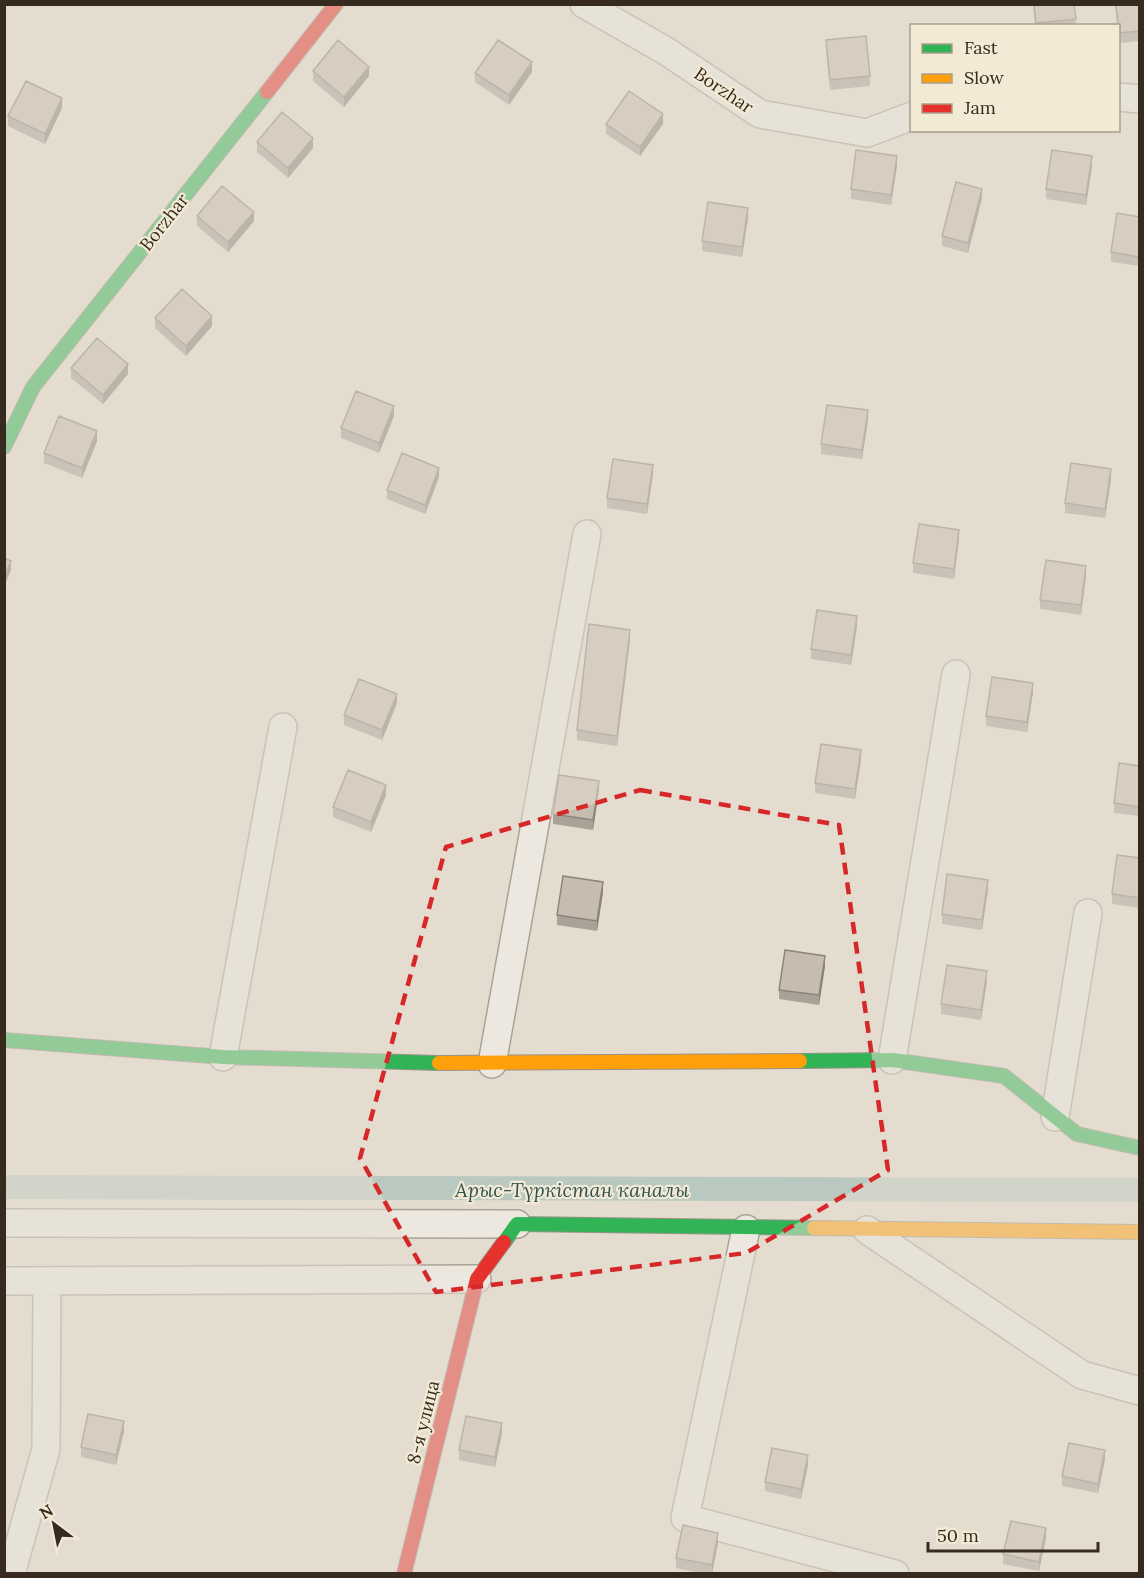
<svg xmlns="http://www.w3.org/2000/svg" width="1144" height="1578" viewBox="0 0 1144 1578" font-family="Lora,serif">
<rect width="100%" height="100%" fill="#e4ddcf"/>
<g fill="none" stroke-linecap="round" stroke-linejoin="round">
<path stroke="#bac9bf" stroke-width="24" d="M 4,1187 L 1140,1190"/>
<g stroke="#a9a297" stroke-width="30">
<path id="street" d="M 584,4 L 666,51 L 760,114 L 867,133 L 912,116
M 1118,97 L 1140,99
M 223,1057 L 283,727
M 892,1060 L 956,674
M 492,1064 L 587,534
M 1055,1117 L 1088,913
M 4,1223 L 517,1224
M 746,1229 L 685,1518 L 895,1574
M 867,1230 L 1082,1375 L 1140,1391
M 4,1281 L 477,1279
M 11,1574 L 46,1449 L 47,1281"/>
</g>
<g stroke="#999288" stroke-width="16">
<path id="fast" d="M 4,447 L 33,387 L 267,92
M 4,1040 L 223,1057 L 439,1063
M 800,1061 L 892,1060 L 1004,1076 L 1077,1134 L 1140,1148
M 504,1242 L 517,1224 L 814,1228"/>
</g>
<g stroke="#999288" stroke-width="16">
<path id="slow" d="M 439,1063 L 800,1061
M 814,1228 L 1140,1232"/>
</g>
<g stroke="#999288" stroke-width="16">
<path id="jam" d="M 267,92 L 336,4
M 404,1574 L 477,1279 L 504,1242"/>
</g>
<use href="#street" stroke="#ece8e0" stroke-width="27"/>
<use href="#fast" stroke="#30b455" stroke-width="14"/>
<use href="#slow" stroke="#ff9f0a" stroke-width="14"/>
<use href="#jam" stroke="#e5322d" stroke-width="14"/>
</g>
<path fill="#aba297" d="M 1033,4 L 1074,4 L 1076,26 L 1035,26 Z
M 1115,4 L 1140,4 L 1140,41 L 1119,43 L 1119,26 L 1117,26 Z
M 826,40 L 870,76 L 870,86 L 830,90 L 826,49 Z
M 313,71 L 369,76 L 344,107 L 313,81 Z
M 532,72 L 509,105 L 475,82 L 475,73 Z
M 62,108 L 45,144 L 8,126 L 8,116 Z
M 606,124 L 663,124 L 640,156 L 606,134 Z
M 257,142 L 313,148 L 288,178 L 257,152 Z
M 897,165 L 891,205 L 851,199 L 851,189 Z
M 1092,166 L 1086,205 L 1046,199 L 1046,189 Z
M 982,198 L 968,253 L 942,246 L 942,236 Z
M 197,216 L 254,221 L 228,252 L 197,226 Z
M 1140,217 L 1140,266 L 1111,262 L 1111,252 Z
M 748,218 L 742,257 L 702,251 L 702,241 Z
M 155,318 L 212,326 L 186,356 L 155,328 Z
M 71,368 L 128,374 L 103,404 L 71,378 Z
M 394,416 L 379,453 L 341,438 L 341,428 Z
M 868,420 L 862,459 L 821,454 L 821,444 Z
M 97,441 L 82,478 L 44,463 L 44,453 Z
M 653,474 L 647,514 L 607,508 L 607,498 Z
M 439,477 L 425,514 L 387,499 L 387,490 Z
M 1111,479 L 1105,518 L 1065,513 L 1065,503 Z
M 959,539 L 954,579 L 913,573 L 913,563 Z
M 1086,576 L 1081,615 L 1040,609 L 1040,600 Z
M 857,626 L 851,665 L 811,659 L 811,649 Z
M 630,640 L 617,746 L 577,740 L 577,730 Z
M 1033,692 L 1027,732 L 986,726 L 986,716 Z
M 397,703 L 382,740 L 344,725 L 344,715 Z
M 861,760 L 855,799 L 815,793 L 815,783 Z
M 1140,766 L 1140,816 L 1114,813 L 1114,803 Z
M 599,790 L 593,830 L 553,824 L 553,814 Z
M 386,795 L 371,832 L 333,817 L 333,807 Z
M 1140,858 L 1140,908 L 1112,904 L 1112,894 Z
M 988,890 L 982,930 L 942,924 L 942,914 Z
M 603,892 L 597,931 L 557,925 L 557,915 Z
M 825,966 L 819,1005 L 779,999 L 779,990 Z
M 987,981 L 981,1020 L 941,1014 L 941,1004 Z
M 124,1431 L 116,1465 L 81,1457 L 81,1447 Z
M 502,1433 L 495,1467 L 459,1460 L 459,1450 Z
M 1105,1459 L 1098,1493 L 1062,1486 L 1062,1476 Z
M 808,1465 L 801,1499 L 765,1491 L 765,1482 Z
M 1046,1538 L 1039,1571 L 1003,1564 L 1003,1554 Z
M 718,1543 L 712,1574 L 704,1574 L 676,1568 L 676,1558 Z"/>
<path fill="#8b847b" d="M 532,62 L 532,72 L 509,105 L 509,95 Z
M 369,67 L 369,76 L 344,107 L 344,97 Z
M 62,98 L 62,108 L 45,144 L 45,134 Z
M 663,114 L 663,124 L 640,156 L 640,147 Z
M 313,138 L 313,148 L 288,178 L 288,168 Z
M 897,156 L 897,165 L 891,205 L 891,195 Z
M 1092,156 L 1092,166 L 1086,205 L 1086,195 Z
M 982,189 L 982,198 L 968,253 L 968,243 Z
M 748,208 L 748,218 L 742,257 L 742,247 Z
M 254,212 L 254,221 L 228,252 L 228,242 Z
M 212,316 L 212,326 L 186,356 L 186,346 Z
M 128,364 L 128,374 L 103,404 L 103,395 Z
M 394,406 L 394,416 L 379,453 L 379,443 Z
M 868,410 L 868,420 L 862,459 L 862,450 Z
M 97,431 L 97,441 L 82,478 L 82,468 Z
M 653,465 L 653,474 L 647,514 L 647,504 Z
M 439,468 L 439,477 L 425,514 L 425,505 Z
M 1111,469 L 1111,479 L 1105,518 L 1105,509 Z
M 959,530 L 959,539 L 954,579 L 954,569 Z
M 11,561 L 11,570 L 4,587 L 4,577 Z
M 1086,566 L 1086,576 L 1081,615 L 1081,605 Z
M 857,616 L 857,626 L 851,665 L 851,655 Z
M 630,630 L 630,640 L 617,746 L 617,736 Z
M 1033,683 L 1033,692 L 1027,732 L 1027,722 Z
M 397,694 L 397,703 L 382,740 L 382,730 Z
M 861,750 L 861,760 L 855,799 L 855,789 Z
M 599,781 L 599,790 L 593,830 L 593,820 Z
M 386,785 L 386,795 L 371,832 L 371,822 Z
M 988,880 L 988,890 L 982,930 L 982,920 Z
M 603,882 L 603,892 L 597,931 L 597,921 Z
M 825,956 L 825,966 L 819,1005 L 819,995 Z
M 987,971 L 987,981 L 981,1020 L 981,1010 Z
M 124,1421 L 124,1431 L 116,1465 L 116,1455 Z
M 502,1423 L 502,1433 L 495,1467 L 495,1457 Z
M 1105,1450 L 1105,1459 L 1098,1493 L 1098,1484 Z
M 808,1455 L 808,1465 L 801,1499 L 801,1489 Z
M 1046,1528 L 1046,1538 L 1039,1571 L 1039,1562 Z
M 718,1533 L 718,1543 L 712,1574 L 712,1565 Z"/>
<path fill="#c7bcb0" stroke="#8b847b" stroke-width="1.5" d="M 1034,4 L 1074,4 L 1076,19 L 1036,23 Z
M 1116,4 L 1140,4 L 1140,31 L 1119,33 Z
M 866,36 L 870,76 L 830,80 L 826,40 Z
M 338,40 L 369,67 L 344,97 L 313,71 Z
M 498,40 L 532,62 L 509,95 L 475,73 Z
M 26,81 L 62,98 L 45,134 L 8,116 Z
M 629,91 L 663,114 L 640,147 L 606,124 Z
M 282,112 L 313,138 L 288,168 L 257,142 Z
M 856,150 L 897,156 L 891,195 L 851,189 Z
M 1052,150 L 1092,156 L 1086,195 L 1046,189 Z
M 956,182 L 982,189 L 968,243 L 942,236 Z
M 222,186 L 254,212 L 228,242 L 197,216 Z
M 708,202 L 748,208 L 742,247 L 702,241 Z
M 1117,213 L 1140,217 L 1140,257 L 1111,252 Z
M 182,289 L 212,316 L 186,346 L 155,318 Z
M 97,338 L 128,364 L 103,395 L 71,368 Z
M 356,391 L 394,406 L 379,443 L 341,428 Z
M 827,405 L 868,410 L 862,450 L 821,444 Z
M 59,416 L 97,431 L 82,468 L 44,453 Z
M 402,453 L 439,468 L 425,505 L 387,490 Z
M 613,459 L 653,465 L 647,504 L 607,498 Z
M 1071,463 L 1111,469 L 1105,509 L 1065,503 Z
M 919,524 L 959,530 L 954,569 L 913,563 Z
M 4,558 L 11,561 L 4,577 Z
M 1046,560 L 1086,566 L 1081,605 L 1040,600 Z
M 817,610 L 857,616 L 851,655 L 811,649 Z
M 589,624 L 630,630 L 617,736 L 577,730 Z
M 992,677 L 1033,683 L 1027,722 L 986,716 Z
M 359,679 L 397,694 L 382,730 L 344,715 Z
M 821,744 L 861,750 L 855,789 L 815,783 Z
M 1119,763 L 1140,766 L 1140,807 L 1114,803 Z
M 348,770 L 386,785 L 371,822 L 333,807 Z
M 559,775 L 599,781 L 593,820 L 553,814 Z
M 1117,855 L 1140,858 L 1140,898 L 1112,894 Z
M 947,874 L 988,880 L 982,920 L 942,914 Z
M 563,876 L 603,882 L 597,921 L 557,915 Z
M 785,950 L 825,956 L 819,995 L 779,990 Z
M 947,965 L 987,971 L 981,1010 L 941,1004 Z
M 88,1414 L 124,1421 L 116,1455 L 81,1447 Z
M 466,1416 L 502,1423 L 495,1457 L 459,1450 Z
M 1069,1443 L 1105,1450 L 1098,1484 L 1062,1476 Z
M 772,1448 L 808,1455 L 801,1489 L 765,1482 Z
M 1011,1521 L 1046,1528 L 1039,1562 L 1003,1554 Z
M 683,1525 L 718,1533 L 712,1565 L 676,1558 Z"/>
<path d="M0 0H1144V1578H0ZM 640,790 L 839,825 L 888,1170 L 746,1253 L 436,1292 L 360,1158 L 446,847 Z" fill="#e4ddcf" fill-opacity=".55" fill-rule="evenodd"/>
<path fill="none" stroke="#d62828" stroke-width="4.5" stroke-dasharray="12 8" stroke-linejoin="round" d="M 640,790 L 839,825 L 888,1170 L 746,1253 L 436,1292 L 360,1158 L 446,847 Z"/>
<g text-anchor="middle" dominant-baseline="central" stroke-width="4.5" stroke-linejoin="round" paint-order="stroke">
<g font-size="18" fill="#372b20" stroke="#f3ead6">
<text transform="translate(724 90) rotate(34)">Borzhar</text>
<text transform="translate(164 222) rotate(-52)">Borzhar</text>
<text transform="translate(423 1422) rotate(-76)">8-я улица</text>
</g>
<g font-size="20" font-style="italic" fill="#305653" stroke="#f3ead6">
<text x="572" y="1189">Арыс-Түркістан каналы</text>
</g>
</g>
<rect width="1144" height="1578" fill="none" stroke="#372b20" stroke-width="12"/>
<rect x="910" y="24" width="210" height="108" fill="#f3ead6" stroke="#a89e8d" stroke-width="1.5"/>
<rect x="922" y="44" width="30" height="9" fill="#30b455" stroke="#a89e8d" stroke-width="1.5"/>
<text x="964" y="54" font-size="18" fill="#372b20">Fast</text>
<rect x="922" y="74" width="30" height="9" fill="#ff9f0a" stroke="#a89e8d" stroke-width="1.5"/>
<text x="964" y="84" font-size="18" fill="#372b20">Slow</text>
<rect x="922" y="104" width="30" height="9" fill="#e5322d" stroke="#a89e8d" stroke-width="1.5"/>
<text x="964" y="114" font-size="18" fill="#372b20">Jam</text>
<g transform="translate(54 1524) rotate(328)" stroke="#f3ead6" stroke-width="4.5" paint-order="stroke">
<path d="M0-4.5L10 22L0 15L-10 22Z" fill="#372b20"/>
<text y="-9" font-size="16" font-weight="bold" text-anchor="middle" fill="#372b20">N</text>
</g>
<path d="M928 1542v9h170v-9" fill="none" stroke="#372b20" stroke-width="3"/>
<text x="937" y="1542" font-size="18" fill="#372b20" stroke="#f3ead6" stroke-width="4.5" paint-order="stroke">50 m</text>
</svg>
